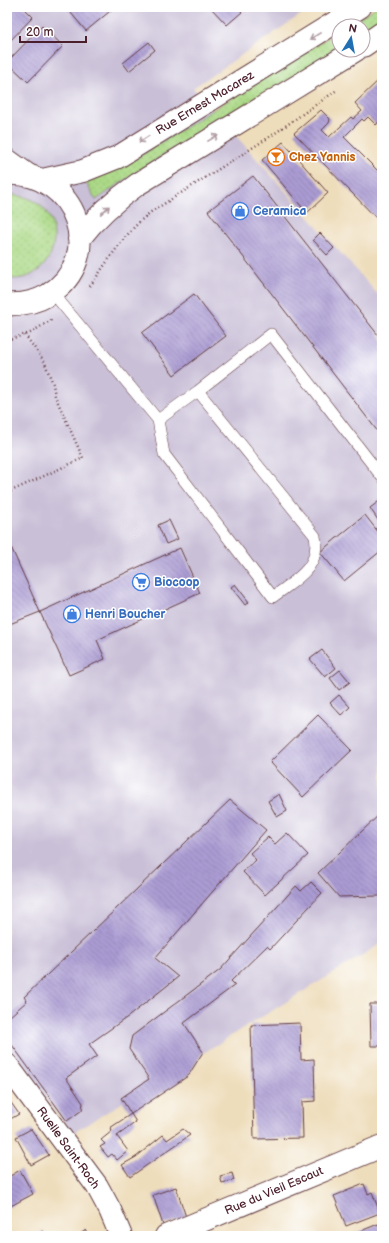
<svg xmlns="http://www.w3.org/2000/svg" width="389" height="1243" viewBox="0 0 389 1243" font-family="'Balsamiq Sans',sans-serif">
<defs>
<pattern id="grass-dots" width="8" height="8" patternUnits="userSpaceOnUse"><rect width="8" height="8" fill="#abd986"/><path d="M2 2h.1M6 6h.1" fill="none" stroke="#95ba74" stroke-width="1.8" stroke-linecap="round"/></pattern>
<pattern id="building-back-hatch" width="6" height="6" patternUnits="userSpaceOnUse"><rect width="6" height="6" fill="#aa9bd3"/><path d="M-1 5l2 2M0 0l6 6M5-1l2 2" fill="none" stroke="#8c7eab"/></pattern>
</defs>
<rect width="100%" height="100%" fill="#fff"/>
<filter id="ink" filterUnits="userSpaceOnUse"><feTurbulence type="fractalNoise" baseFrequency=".025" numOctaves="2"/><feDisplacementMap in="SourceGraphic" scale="8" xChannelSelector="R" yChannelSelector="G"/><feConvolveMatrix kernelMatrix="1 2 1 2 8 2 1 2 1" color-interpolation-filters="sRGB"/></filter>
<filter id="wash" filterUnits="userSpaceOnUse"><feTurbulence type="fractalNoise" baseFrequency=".012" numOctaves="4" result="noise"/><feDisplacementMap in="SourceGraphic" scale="16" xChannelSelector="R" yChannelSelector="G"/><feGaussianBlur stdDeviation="0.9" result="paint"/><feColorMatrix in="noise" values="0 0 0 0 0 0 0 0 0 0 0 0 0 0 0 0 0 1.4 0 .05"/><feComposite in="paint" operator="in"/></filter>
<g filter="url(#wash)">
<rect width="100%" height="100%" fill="#edb"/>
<path fill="#c9bfd7" d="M 7,7 L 312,7 L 193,88 L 382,299 L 382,943 L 73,1133 L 7,1051 Z"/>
<path fill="url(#grass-dots)" stroke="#7a7c58" d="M 376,7 L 382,7 L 382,20 L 363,33 L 363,26 L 347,26 Z
M 339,31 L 339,49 C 258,100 174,144 96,200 L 86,183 L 133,160 Z
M 13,195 C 22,196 31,198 39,204 C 62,223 58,262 31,275 C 24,279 15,279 7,279 L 7,196 Z"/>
<g id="blocks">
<path fill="url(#building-back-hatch)" d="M 7,7 L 23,7 L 33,17 L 7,44 Z
M 66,7 L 115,7 L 86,31 Z
M 210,7 L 238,7 L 242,12 L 227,25 Z
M 42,26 L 63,46 L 28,82 L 7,62 Z
M 149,42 L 155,50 L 129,71 L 123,63 Z
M 382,77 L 382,118 L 376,125 L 368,117 L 364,121 L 362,119 L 344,137 L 382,175 L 382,224 L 294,133 L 321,110 L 330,119 L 329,123 L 322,130 L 329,137 L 351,117 L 353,119 L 362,111 L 355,103 Z
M 283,142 L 328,193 L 307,213 L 262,160 Z
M 253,176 L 382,340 L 382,437 L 208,211 Z
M 320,233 L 334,248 L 327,255 L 313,240 Z
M 194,294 L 226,336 L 174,375 L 142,333 Z
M 382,499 L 382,526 L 370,508 Z
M 365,515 L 382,537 L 382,550 L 344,581 L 320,552 Z
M 169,520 L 178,539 L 166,544 L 158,525 Z
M 7,538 L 40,612 L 7,625 Z
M 180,548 L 200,593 L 97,640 L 105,659 L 69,675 L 40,612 Z
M 235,584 L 249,602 L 245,605 L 231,587 Z
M 322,650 L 336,668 L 325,677 L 310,659 Z
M 340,670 L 350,682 L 339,690 L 330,678 Z
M 339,695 L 350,707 L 341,715 L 330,703 Z
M 318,715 L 352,750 L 303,797 L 270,762 Z
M 279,794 L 287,811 L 277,817 L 268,801 Z
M 230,800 L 266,830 L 155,958 L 178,977 L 129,1016 L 89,1044 L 97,1056 L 66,1078 L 83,1103 L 82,1110 L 67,1121 L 7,1038 L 7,1015 L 9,1017 L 27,1001 L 24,997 Z
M 382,812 L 382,893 L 379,896 L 339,897 L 318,873 Z
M 287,833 L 308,855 L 265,895 L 243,872 L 256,860 L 250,853 L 268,837 L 275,844 Z
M 311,882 L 322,893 L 270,949 L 267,946 L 231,981 L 235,985 L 184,1023 L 203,1052 L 188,1076 L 131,1114 L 121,1098 L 149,1079 L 129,1049 L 132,1036 L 220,970 L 296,886 L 301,891 Z
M 370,1004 L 382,1004 L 382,1046 L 371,1046 Z
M 300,1023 L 301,1060 L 314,1059 L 315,1101 L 302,1102 L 303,1138 L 254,1139 L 251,1025 Z
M 7,1097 L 19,1114 L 7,1121 Z
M 131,1114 L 136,1122 L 117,1136 L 128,1151 L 117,1160 L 112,1154 L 108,1157 L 100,1147 L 105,1144 L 101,1140 L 112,1131 L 110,1128 Z
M 31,1129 L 49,1155 L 31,1165 L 16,1137 Z
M 183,1129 L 190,1135 L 130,1177 L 122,1165 L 136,1157 L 163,1135 L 167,1140 Z
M 20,1170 L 33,1194 L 7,1208 L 7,1178 Z
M 232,1173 L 234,1180 L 222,1183 L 220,1176 Z
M 364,1184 L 368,1194 L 372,1192 L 380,1213 L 346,1226 L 334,1196 Z
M 176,1187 L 186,1217 L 163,1225 L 153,1195 Z
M 378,1224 L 382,1231 L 382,1236 L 352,1236 L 351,1235 Z
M 86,1230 L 86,1236 L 77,1236 Z
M 43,1231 L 46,1236 L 36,1236 Z"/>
</g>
</g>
<g filter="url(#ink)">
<use href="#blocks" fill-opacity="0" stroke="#633c41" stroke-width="1"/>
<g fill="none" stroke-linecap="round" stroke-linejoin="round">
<g stroke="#633c41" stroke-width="12">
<path id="service" d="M 52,292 L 158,420 L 164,454 L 273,597 C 295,580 321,568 315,536 L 198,391 L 158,420
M 198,391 L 271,334 L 382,477"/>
</g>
<g stroke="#633c41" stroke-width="24">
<path id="minor" d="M 7,160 L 28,175
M 7,1065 L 97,1186 L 110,1210 L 121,1236
M 166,1236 L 382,1146"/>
</g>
<g stroke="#633c41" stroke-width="24">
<path id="secondary" d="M 363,46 L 382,33
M 7,174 C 76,170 108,258 48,295 C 36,302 21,305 7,304
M 42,180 L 83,171 L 118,157 L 360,7
M 79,239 C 96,217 115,200 138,184 L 356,50"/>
</g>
<path stroke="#633c41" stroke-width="2.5" stroke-dasharray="1 3" stroke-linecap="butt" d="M 90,286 C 109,260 125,232 151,212 L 271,136 L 337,90
M 7,340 L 30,333 L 53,319
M 7,493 L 83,458 L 55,396 L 53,384 L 44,361 L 25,335"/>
<use href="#service" stroke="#fff" stroke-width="11"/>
<use href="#minor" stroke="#fff" stroke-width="22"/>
<use href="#secondary" stroke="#fff" stroke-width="22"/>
</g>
<defs><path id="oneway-shaft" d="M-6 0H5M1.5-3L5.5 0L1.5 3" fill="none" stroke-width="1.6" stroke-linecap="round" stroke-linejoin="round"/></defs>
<g stroke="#ae9aa0">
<use href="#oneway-shaft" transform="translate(315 36) rotate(149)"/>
<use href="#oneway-shaft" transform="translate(213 138) rotate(-31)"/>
<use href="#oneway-shaft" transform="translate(144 139) rotate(147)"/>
<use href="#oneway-shaft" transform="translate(105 210) rotate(-43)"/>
</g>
</g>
<defs>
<g id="bar-ring" transform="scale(0.9)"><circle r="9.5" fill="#fff" stroke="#e8710a" stroke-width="1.5"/><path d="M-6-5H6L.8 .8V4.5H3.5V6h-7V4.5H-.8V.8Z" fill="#e8710a"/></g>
<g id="shop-ring" transform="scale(0.9)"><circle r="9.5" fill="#fff" stroke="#3f7fe0" stroke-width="1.5"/><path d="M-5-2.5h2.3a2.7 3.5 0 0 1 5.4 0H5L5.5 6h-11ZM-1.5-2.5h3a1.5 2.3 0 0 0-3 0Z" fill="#3f7fe0"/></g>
<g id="supermarket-ring" transform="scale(0.9)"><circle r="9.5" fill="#fff" stroke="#3f7fe0" stroke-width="1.5"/><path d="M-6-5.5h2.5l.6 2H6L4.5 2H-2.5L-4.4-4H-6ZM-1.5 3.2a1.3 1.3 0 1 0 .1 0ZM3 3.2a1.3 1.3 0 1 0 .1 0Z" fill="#3f7fe0"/></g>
</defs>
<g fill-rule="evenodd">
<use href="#bar-ring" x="276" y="157"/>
<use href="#shop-ring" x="240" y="211"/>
<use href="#supermarket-ring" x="141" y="582"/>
<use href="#shop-ring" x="72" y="614"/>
</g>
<g text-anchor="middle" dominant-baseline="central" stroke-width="3" stroke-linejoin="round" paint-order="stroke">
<g font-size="12" fill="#4a1f2b" stroke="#fff">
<text transform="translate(205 103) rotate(-31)">Rue Ernest Macarez</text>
<text transform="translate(68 1148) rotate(54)">Ruelle Saint-Roch</text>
<text transform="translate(274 1191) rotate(-23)">Rue du Vieil Escaut</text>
</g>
<g font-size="12" font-weight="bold" fill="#c56008" stroke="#fff" text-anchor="start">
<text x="289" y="157">Chez Yannis</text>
</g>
<g font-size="12" font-weight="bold" fill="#366cbe" stroke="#fff" text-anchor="start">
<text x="253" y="211">Ceramica</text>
<text x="154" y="582">Biocoop</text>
<text x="85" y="614">Henri Boucher</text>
</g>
</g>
<rect width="389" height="1243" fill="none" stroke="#fff" stroke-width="24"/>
<g transform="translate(351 38) rotate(11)"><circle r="19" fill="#ffffff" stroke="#b7a5aa"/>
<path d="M0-3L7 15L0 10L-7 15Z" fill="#1f6fb2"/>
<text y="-6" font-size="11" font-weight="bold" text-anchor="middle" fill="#4a1f2b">N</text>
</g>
<path d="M20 36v6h66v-6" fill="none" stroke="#4a1f2b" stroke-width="2"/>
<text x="26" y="36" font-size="12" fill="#4a1f2b" stroke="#ffffff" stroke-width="3" paint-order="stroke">20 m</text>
</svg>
